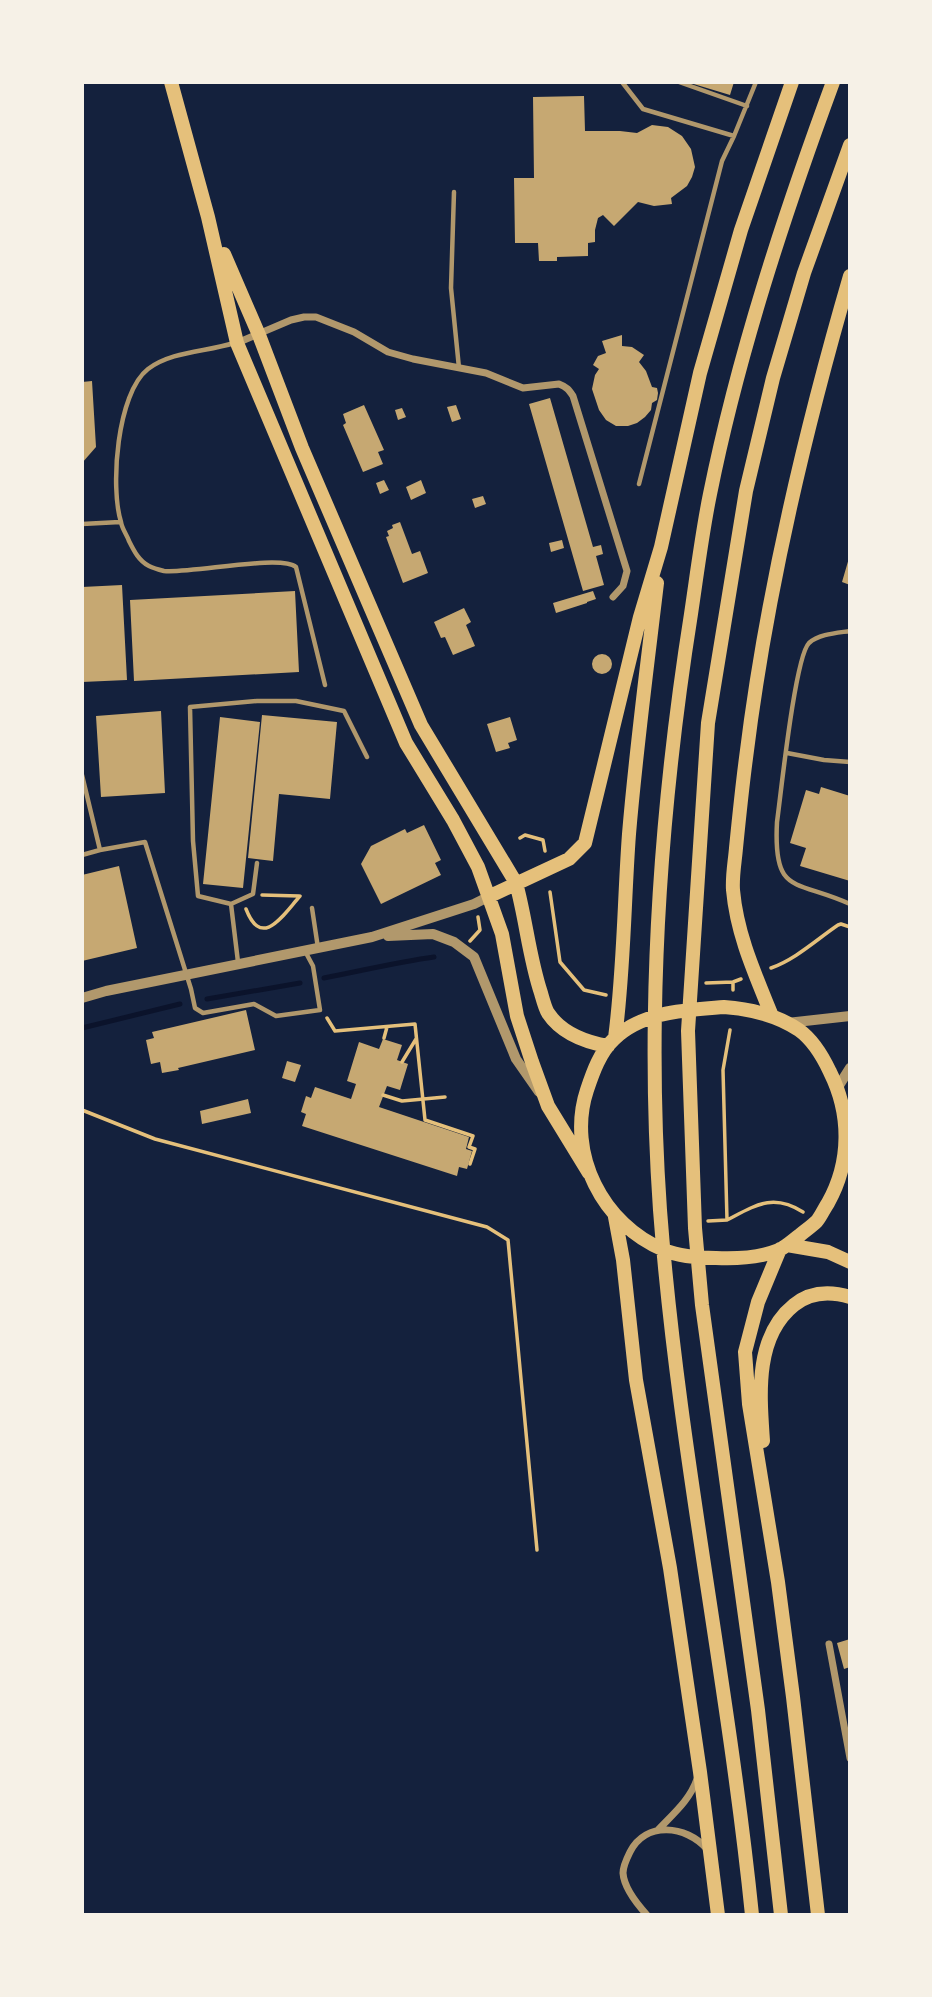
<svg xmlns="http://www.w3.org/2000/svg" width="932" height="1997" viewBox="0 0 932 1997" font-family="'PT Sans Narrow',sans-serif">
<rect width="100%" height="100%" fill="#14213d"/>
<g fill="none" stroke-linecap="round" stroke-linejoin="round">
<path stroke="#0b132b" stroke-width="5" d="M 324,978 C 361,971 397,962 434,957
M 207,999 L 300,983
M 82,1028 L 180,1004"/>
</g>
<path fill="#c6a872" d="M 687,82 L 734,82 L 730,95 Z
M 584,96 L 585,131 L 620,131 L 637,133 L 652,125 L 668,127 L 682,136 L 691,149 L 695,167 L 692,177 L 687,186 L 671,198 L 672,204 L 654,206 L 638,202 L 614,226 L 603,215 L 598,218 L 595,230 L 595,242 L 588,243 L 588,256 L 557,257 L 557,261 L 539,261 L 538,243 L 515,243 L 514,178 L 534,178 L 533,97 Z
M 622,335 L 622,346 L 632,347 L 644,355 L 639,362 L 646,371 L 652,387 L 657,388 L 658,393 L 657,400 L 652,403 L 651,410 L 645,417 L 637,423 L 628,426 L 616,426 L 606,420 L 599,410 L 592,389 L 595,375 L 599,369 L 593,365 L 598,356 L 606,353 L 602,341 Z
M 92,381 L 96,447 L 82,463 L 82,382 Z
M 550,398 L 593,547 L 601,545 L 603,554 L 596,556 L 604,585 L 583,591 L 529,404 Z
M 364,405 L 384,450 L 378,452 L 383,464 L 363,472 L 343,425 L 346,423 L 343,414 Z
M 456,405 L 461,419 L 452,422 L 447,407 Z
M 402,408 L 406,417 L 398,420 L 395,410 Z
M 384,480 L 389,490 L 380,494 L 376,483 Z
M 421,480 L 426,493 L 411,500 L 406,487 Z
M 483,496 L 486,504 L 475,508 L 472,499 Z
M 400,522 L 412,554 L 420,551 L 428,573 L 403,583 L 386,537 L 389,536 L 387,531 L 393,528 L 392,525 Z
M 562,540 L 564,548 L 551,552 L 549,543 Z
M 849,558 L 850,558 L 850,585 L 842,582 Z
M 122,585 L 127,680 L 82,682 L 82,587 Z
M 295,591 L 299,672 L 134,681 L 130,600 Z
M 593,591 L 596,599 L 587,602 L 587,603 L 556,613 L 553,603 Z
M 464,608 L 471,622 L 466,625 L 475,646 L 453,655 L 445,637 L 441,638 L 434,622 Z
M592 664a10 10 0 1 1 20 0a10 10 0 1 1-20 0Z
M 161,711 L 165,793 L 101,797 L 96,716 Z
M 262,715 L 337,722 L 330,799 L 279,794 L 273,861 L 248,858 Z
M 220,717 L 260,722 L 243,888 L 203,884 Z
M 510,717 L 517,740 L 508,743 L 510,748 L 496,752 L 487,724 Z
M 821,787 L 850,796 L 850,881 L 800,866 L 806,848 L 790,843 L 806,790 L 819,794 Z
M 424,825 L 441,860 L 435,863 L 441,875 L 381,904 L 361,864 L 371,846 L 405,829 L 407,833 Z
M 119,866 L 137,948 L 82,961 L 82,875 Z
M 246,1010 L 255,1050 L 178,1068 L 179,1070 L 162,1073 L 160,1062 L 151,1064 L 146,1040 L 154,1038 L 152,1032 Z
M 383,1039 L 402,1045 L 397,1060 L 408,1064 L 400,1090 L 387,1086 L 379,1107 L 469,1137 L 466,1149 L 472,1151 L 467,1169 L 459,1167 L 457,1176 L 302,1126 L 306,1114 L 301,1112 L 306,1096 L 311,1098 L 315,1087 L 351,1099 L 356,1084 L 347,1081 L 359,1042 L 379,1049 Z
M 287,1061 L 301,1065 L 295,1082 L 282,1078 Z
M 248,1099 L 251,1113 L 202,1124 L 200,1111 Z
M 850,1639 L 850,1667 L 844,1669 L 837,1643 Z"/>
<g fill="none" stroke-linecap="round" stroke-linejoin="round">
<path stroke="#e5c07b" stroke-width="3.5" d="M 520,838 L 525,835 L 543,840 L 545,851
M 550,892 L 560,962 L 584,990 L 606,995
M 262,895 L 299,896
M 246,909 C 262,950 283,915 300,896
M 470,941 L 480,930 L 478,917
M 771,968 C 796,959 816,940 838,925 L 841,924 L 850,927
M 706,983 L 733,982 L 741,979
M 733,990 L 733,982
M 327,1018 L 335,1031 L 415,1024 L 425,1120 L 473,1136 L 469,1147 L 475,1149 L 470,1164
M 730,1030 L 723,1070 L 727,1220 C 756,1205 773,1193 803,1212
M 384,1038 L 387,1027
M 402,1062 L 416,1039
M 383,1095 L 402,1101 L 445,1097
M 82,1110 L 155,1139 L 487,1227 L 508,1240 L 537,1550
M 708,1221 L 727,1220"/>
<path stroke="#b1986c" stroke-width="4.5" d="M 622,82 L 643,109 L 734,136
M 679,82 L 747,106
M 454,192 L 451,288 L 459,368
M 234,343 C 206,352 172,351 148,369 C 117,393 110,487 121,522 C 122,529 127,535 129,541 C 134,551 139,561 149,566 C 153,568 160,570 164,571 C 190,574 280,554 296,567 L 325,685
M 639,484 L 722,161 L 734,136 L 756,82
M 82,524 L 120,522
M 850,631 C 837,633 819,634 809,643 C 795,657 781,793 777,822 C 773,896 795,879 850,904
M 787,753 L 824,760 L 850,762
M 82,775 L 100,850 L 145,842 L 191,989 L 195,1008 L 203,1013 L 254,1004 L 276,1016 L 320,1010 L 313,966 L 306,953
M 82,855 L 100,850
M 231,904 L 253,894 L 257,863
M 312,908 L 318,948
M 238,962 L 231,904 L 198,896 L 193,841 L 190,707 L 257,701 L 296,701 L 344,711 L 367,757"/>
<path stroke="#b1986c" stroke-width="7" d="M 237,343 L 291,320 L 304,317 L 316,317 L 354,332 L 388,352 L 413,359 L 486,373 L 523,388 L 559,384 C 567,387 569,390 573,396 L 627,571 L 623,586 L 613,597
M 829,1644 L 850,1758
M 658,1830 C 673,1814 690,1800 697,1779
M 647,1915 C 637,1904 624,1888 623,1873 C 623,1866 627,1858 630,1852 C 646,1821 686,1825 707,1849"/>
<path stroke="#b1986c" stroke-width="10" d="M 388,936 L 433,934 L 454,942 L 474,957 L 516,1059 L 539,1092
M 82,998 L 106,991 L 372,937 L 474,904 L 490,896
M 787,1023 L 850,1016
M 838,1087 L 850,1068"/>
<path stroke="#e5c07b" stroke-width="14" d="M 171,82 L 208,217 L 237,343 L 406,743 L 453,820 L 478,867 L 502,934 L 517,1016 L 532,1062 L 548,1106 L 589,1173
M 224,254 L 259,335 L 302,448 L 421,725 L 516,883 C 526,919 529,957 541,993 C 543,1000 545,1008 548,1013 C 562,1034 585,1042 608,1046
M 490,896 L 569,859 L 585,843 L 640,617 L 661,547 L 700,373 L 741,230 L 792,82
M 724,1007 C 750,1009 777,1015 799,1030 C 813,1040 823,1057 830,1072 C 851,1114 851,1162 828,1203 C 824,1209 821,1216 817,1221 C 812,1226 806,1230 800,1235 C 793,1240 787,1246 779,1250 C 759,1258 738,1259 716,1258 C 699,1258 681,1257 664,1250 C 603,1225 566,1153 587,1090 C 593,1072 600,1052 614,1039 C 643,1011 687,1010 724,1007 Z
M 772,1016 C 755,974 737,935 733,890 C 732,876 735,861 736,848 C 739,818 742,788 746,758 C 766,594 804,434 850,276
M 615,1038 C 624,970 624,902 629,834 C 636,750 647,667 657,583
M 615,1217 L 623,1260 L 636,1380 L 670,1568 L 700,1772 L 718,1915
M 787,1245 L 828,1252 L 850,1262
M 780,1249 L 758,1302 L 745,1352 L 749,1404 L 778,1582 L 793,1697 L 818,1915
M 763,1441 C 760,1396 754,1337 794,1305 C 810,1292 830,1291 850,1297
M 752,1915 C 728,1679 678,1447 660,1210 C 646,1011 660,810 691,614 C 697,574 702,533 710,494 C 738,355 784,215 833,82
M 781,1915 L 758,1710 L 702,1305 L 695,1228 L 688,1031 L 708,723 L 746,491 L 773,378 L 804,273 L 850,145"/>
</g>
<rect width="932" height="1997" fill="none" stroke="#f6f1e7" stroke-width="168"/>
</svg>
